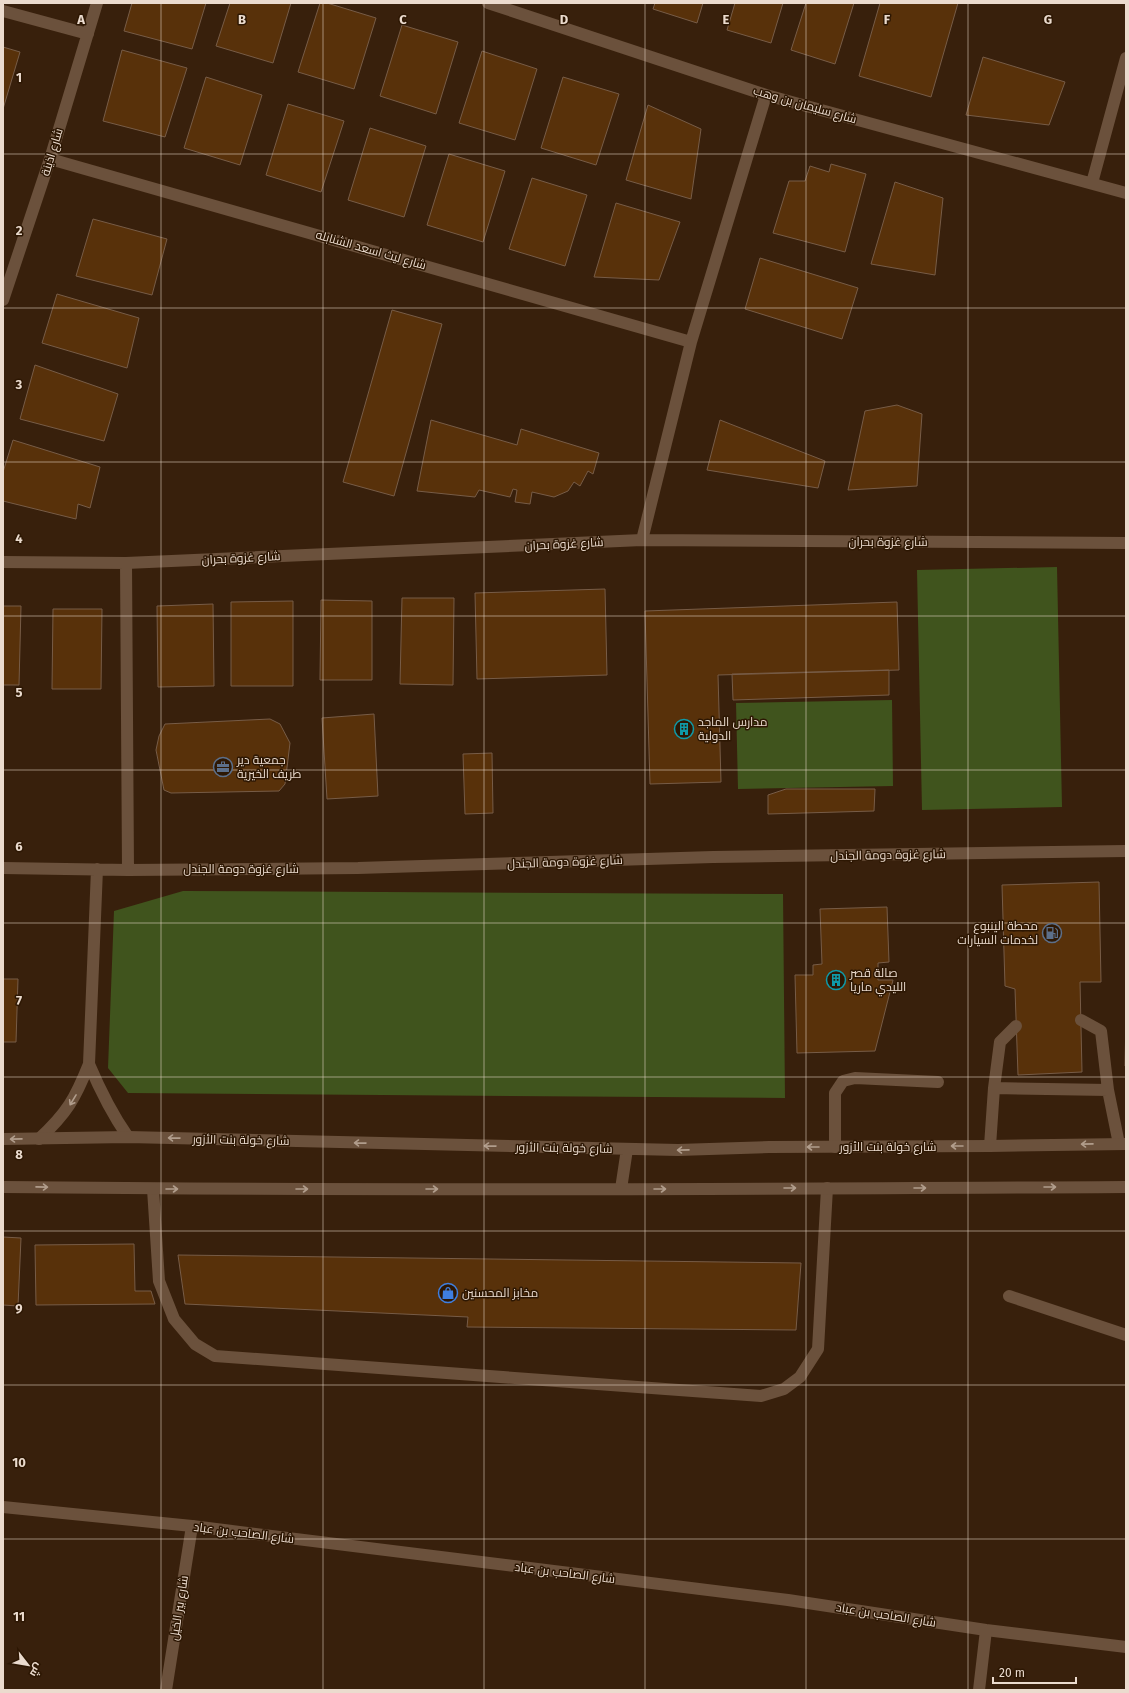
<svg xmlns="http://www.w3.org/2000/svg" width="1129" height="1693" viewBox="0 0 1129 1693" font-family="'Fira Sans',Cairo,sans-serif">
<rect width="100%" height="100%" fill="#38200c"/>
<path fill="#40541d" d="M 1057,567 L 1062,807 L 922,810 L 917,570 Z
M 892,700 L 893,786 L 738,789 L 736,703 Z
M 183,891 L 783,894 L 785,1098 L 128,1093 L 108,1068 L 114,911 Z"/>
<path fill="#58310a" stroke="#775c47" d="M 132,3 L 206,3 L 192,49 L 124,31 Z
M 230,3 L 291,3 L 273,63 L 216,46 Z
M 320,3 L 327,3 L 376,18 L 354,89 L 298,72 Z
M 655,3 L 703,3 L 697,23 L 653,9 Z
M 735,3 L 783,3 L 771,43 L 727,30 Z
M 806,3 L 854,3 L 835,64 L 791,50 Z
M 880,3 L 958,3 L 931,97 L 859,76 Z
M 402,25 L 458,42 L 436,114 L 380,96 Z
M 3,47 L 20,52 L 3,109 Z
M 122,50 L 187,68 L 165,137 L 103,121 Z
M 482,51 L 537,69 L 515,140 L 459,123 Z
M 983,57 L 1065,82 L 1049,125 L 966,115 Z
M 206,77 L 262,95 L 240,165 L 184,148 Z
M 563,77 L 619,94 L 596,165 L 541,148 Z
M 288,104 L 344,121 L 321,192 L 266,175 Z
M 648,105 L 701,129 L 691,199 L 626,180 Z
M 370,128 L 426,146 L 404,217 L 348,200 Z
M 449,154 L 505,171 L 483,242 L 427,225 Z
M 831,164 L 866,174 L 845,252 L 773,233 L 789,181 L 805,181 L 810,166 L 829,172 Z
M 532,178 L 587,195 L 565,266 L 509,249 Z
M 895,182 L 943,198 L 935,275 L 871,264 Z
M 616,203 L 680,222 L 659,280 L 594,277 Z
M 93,219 L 167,239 L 152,295 L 76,276 Z
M 760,258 L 858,288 L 842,339 L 745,309 Z
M 57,294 L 139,318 L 127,368 L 42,343 Z
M 392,310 L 442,324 L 394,496 L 343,482 Z
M 35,365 L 118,394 L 104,441 L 20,419 Z
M 897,405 L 922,414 L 917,486 L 848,490 L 865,411 Z
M 431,420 L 517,445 L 521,429 L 599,453 L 593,474 L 588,471 L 580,486 L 574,482 L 568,491 L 554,497 L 532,492 L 530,504 L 515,502 L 517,490 L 513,489 L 510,497 L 479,490 L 475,497 L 417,491 Z
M 720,420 L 825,461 L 818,488 L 707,470 Z
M 13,440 L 100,467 L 90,508 L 78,504 L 76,519 L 3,501 L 3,472 Z
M 605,589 L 607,675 L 477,679 L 475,593 Z
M 402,598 L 454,598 L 453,685 L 400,684 Z
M 321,600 L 372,601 L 372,680 L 320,680 Z
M 293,601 L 293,686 L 231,686 L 231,602 Z
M 897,602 L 899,670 L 718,675 L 721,782 L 650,784 L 645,611 Z
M 213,604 L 214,686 L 158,687 L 157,606 Z
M 3,606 L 21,606 L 19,685 L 3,685 Z
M 53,609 L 102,609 L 101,689 L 52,689 Z
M 889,670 L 889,695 L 733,700 L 732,674 Z
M 374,714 L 378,796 L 327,799 L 322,718 Z
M 270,719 L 280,724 L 290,743 L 285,784 L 279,791 L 171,793 L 164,790 L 156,750 L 159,736 L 165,724 Z
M 492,753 L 493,813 L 465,814 L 463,754 Z
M 786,789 L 875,789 L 874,811 L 768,814 L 768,795 Z
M 1099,882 L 1101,982 L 1080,982 L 1082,1072 L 1018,1075 L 1015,989 L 1005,986 L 1002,885 Z
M 887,907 L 889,962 L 878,963 L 878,980 L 893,980 L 875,1051 L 797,1053 L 795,975 L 813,975 L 813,965 L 822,964 L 820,909 Z
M 3,979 L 18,979 L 16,1042 L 3,1042 Z
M 1126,1017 L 1126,1066 L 1125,1066 Z
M 3,1237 L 21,1238 L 18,1306 L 3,1305 Z
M 134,1244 L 135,1291 L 151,1291 L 155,1304 L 36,1305 L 35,1245 Z
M 178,1255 L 801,1263 L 796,1330 L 467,1327 L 468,1317 L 185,1304 Z"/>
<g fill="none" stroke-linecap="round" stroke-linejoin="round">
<path stroke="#6b513c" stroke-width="12" d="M 1081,1020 L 1101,1031 L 1108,1090
M 994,1088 L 1000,1042 L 1016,1026
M 990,1146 L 994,1088 L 1108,1090 L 1119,1144
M 835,1147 L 835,1093 L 843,1081 L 855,1078 L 938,1082
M 153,1189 L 159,1281 L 174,1319 L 195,1344 L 215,1356 L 761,1396 L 784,1389 L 800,1377 L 818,1349 L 827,1188"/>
<path stroke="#6b513c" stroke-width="12" d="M 488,3 L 766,95 L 1126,193
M 3,11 L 88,34
M 50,159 L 691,342
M 1092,183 L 1126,58
M 3,300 L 50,159 L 97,3
M 642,540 L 691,342 L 766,95
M 3,562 L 126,563 L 642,540 L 1126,543
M 126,563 L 128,870
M 3,868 L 128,870 L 358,868 L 713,857 L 1126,851
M 89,1064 C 100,1090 112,1114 128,1137
M 39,1139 C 67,1113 75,1099 89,1064 L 97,869
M 1009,1296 L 1126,1335
M 166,1690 L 192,1526"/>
<path stroke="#6b513c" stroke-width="12" d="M 3,1139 L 128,1137 L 678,1150 L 769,1147 L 990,1146 L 1126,1144
M 3,1187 C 377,1191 752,1189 1126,1187
M 621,1189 L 627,1149
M 3,1507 L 192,1526 L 788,1600 L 986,1630 L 1126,1647
M 979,1690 L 986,1630"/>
</g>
<defs><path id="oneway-shaft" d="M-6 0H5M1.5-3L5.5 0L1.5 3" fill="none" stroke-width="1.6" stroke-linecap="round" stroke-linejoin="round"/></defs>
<g stroke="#b19d8c">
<use href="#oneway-shaft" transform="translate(73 1100) rotate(121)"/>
<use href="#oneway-shaft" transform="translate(174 1138) rotate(-179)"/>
<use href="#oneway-shaft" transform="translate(16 1139) rotate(179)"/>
<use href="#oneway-shaft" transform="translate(360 1143) rotate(-179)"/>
<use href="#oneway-shaft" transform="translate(1087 1144) rotate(179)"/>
<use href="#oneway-shaft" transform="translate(490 1146) rotate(-179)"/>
<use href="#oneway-shaft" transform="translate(957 1146) rotate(180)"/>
<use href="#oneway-shaft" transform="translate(813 1147) rotate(180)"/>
<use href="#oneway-shaft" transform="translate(683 1150) rotate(179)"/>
<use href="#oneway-shaft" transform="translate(42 1187) rotate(1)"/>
<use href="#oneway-shaft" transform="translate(1050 1187)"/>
<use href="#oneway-shaft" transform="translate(790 1188)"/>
<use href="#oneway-shaft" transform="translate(920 1188)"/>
<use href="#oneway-shaft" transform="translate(172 1189)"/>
<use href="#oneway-shaft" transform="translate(302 1189)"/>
<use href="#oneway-shaft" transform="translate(432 1189)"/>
<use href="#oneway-shaft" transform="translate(660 1189)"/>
</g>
<path fill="none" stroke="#ebdbce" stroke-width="1" stroke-opacity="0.55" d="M 161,3 L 161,1690M 323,3 L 323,1690M 484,3 L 484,1690M 645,3 L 645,1690M 806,3 L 806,1690M 968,3 L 968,1690M 3,154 L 1126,154M 3,308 L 1126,308M 3,462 L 1126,462M 3,616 L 1126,616M 3,770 L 1126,770M 3,923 L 1126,923M 3,1077 L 1126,1077M 3,1231 L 1126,1231M 3,1385 L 1126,1385M 3,1539 L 1126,1539"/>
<defs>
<g id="building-ring" transform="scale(1)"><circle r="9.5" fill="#2d1703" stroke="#0f9aa8" stroke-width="1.5"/><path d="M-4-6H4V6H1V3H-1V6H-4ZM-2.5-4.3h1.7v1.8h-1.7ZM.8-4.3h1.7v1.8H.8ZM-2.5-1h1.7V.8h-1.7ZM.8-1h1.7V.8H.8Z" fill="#0f9aa8"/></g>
<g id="office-ring" transform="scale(1)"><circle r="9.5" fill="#2d1703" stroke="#5c6f8a" stroke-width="1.5"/><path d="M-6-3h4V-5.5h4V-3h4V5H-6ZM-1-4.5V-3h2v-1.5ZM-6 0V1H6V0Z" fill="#5c6f8a"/></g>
<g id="fuel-ring" transform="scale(1)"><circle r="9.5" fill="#2d1703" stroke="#5c6f8a" stroke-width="1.5"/><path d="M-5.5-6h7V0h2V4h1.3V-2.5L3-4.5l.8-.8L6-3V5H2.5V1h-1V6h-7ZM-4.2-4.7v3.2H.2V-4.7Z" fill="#5c6f8a"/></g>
<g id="shop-ring" transform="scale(1)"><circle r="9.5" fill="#2d1703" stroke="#3f7fe0" stroke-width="1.5"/><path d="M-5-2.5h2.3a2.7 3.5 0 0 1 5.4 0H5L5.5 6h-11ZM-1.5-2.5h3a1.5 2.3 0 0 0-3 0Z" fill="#3f7fe0"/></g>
</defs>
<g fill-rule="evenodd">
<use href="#building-ring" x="684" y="729"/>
<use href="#office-ring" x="223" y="767"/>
<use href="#fuel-ring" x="1052" y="933"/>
<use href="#building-ring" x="836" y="980"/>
<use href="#shop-ring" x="448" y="1293"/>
</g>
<g text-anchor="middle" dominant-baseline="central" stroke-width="3" stroke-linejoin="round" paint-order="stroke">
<g font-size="12" fill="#ebdbce" stroke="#2d1703">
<text transform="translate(805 105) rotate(16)">شارع سليمان بن وهب</text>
<text transform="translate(52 152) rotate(-73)">شارع اذينة</text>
<text transform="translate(371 250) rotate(16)">شارع ليث اسعد الشنابله</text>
<text x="888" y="542">شارع غزوة بحران</text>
<text transform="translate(564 544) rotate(-3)">شارع غزوة بحران</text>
<text transform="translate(241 558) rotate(-3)">شارع غزوة بحران</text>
<text transform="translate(888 855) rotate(-1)">شارع غزوة دومة الجندل</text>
<text transform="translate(565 862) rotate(-2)">شارع غزوة دومة الجندل</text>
<text x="241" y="869">شارع غزوة دومة الجندل</text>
<text transform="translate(241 1140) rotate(1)">شارع خولة بنت الأزور</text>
<text x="888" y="1147">شارع خولة بنت الأزور</text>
<text transform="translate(564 1148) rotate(1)">شارع خولة بنت الأزور</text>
<text transform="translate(244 1533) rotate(7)">شارع الصاحب بن عباد</text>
<text transform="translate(565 1573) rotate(7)">شارع الصاحب بن عباد</text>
<text transform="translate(179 1608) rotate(-81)">شارع بير الخيل</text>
<text transform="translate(886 1615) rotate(9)">شارع الصاحب بن عباد</text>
</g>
<g font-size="12" fill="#ebdbce" stroke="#2d1703" text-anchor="start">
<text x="698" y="722">مدارس الماجد<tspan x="698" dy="14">الدولية</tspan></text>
<text x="237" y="760">جمعية دير<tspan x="237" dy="14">طريف الخيرية</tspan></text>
<text x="1038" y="926" text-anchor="end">محطة الينبوع<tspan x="1038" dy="14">لخدمات السيارات</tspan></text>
<text x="850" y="973">صالة قصر<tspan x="850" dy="14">الليدي ماريا</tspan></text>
<text x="462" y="1293">مخابز المحسنين</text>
</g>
</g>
<g font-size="13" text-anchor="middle" font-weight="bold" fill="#ebdbce" stroke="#2d1703" stroke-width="3" stroke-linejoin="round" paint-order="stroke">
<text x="81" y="24">A</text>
<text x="242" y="24">B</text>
<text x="403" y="24">C</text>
<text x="564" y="24">D</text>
<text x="726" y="24">E</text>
<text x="887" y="24">F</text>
<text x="1048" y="24">G</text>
<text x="19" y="82">1</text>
<text x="19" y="235">2</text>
<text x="19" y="389">3</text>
<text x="19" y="543">4</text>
<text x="19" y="697">5</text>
<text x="19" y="851">6</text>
<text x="19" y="1005">7</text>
<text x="19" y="1159">8</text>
<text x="19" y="1313">9</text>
<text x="19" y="1467">10</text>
<text x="19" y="1621">11</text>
</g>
<rect width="1129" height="1693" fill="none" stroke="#ebdbce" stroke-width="8"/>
<g transform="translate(28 1665) rotate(121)" stroke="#2d1703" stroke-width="3" paint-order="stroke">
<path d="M0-3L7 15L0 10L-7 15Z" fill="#ebdbce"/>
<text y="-6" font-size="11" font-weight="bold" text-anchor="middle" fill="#ebdbce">ش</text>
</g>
<path d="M993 1677v6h83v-6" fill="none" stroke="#ebdbce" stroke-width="2"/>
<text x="999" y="1677" font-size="12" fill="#ebdbce" stroke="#2d1703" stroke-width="3" paint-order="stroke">20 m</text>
</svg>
